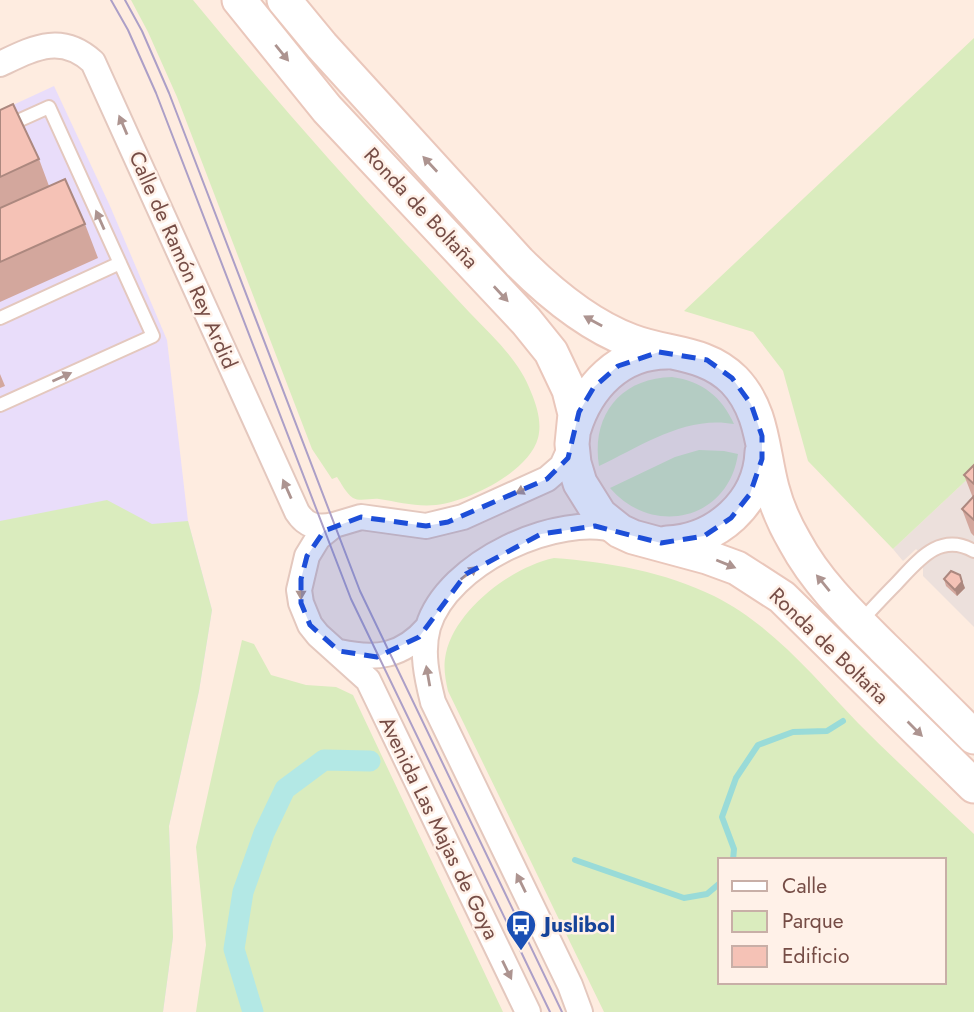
<svg xmlns="http://www.w3.org/2000/svg" width="974" height="1012" viewBox="0 0 974 1012" font-family="Jost,sans-serif">
<rect width="100%" height="100%" fill="#feece0"/>
<path fill="#ece0dc" d="M 974,473 L 974,627 L 923,576 L 923,566 L 928,561 L 916,549 L 903,561 L 893,549 Z"/>
<path fill="#e9ddfa" d="M 54,86 L 110,206 L 167,340 L 188,521 L 212,610 L 199,691 L 169,826 L 173,937 L 163,1012 L 0,1012 L 0,111 Z"/>
<path fill="#daecbe" fill-rule="evenodd" d="M 131,0 L 193,0 C 261,83 332,164 405,243 C 427,266 448,290 470,313 C 493,337 519,360 531,392 C 537,406 542,423 538,438 C 529,472 469,501 436,505 C 416,507 399,502 379,499 C 371,498 360,502 353,498 C 346,493 341,483 337,477 L 332,479 L 312,449 L 177,97 L 148,32 Z
M 974,38 L 974,473 L 893,549 L 808,461 L 783,371 L 753,332 L 684,311 Z
M 672,377 C 702,381 722,397 734,424 C 686,415 641,446 599,466 C 591,416 620,378 672,377 Z
M 699,450 L 724,451 L 738,454 C 728,521 652,537 610,488 L 675,457 Z
M 107,500 L 152,524 L 188,521 L 212,610 L 199,691 L 169,826 L 173,937 L 163,1012 L 0,1012 L 0,521 Z
M 554,558 C 608,562 665,572 714,596 C 772,625 814,677 858,723 C 896,761 935,797 974,834 L 974,1012 L 604,1012 L 448,691 C 445,678 443,666 446,653 C 456,609 512,567 554,558 ZM 720,860 L 944,860 L 944,982 L 720,982 Z
M 242,640 L 254,644 L 271,675 L 306,685 L 336,687 L 353,695 L 503,1012 L 196,1012 L 206,945 L 196,847 Z"/>
<g fill="none" stroke-linecap="round" stroke-linejoin="round">
<path stroke="#99dbd8" stroke-width="6" d="M 575,860 L 684,898 L 707,894 L 720,883
M 733,860 L 734,849 L 722,817 L 736,778 L 758,745 L 793,732 L 827,731 L 843,721"/>
<path stroke="#b3e8e5" stroke-width="21" d="M 253,1012 L 234,949 L 243,892 L 264,833 L 285,789 L 324,760 L 370,761"/>
<g stroke="#e4c8be" stroke-width="16">
<path id="lane" d="M 0,129 L 49,107 L 153,336 L 0,405
M 0,318 L 120,263
M 860,622 C 872,609 883,597 895,585 C 917,562 939,531 974,551"/>
</g>
<g stroke="#e4c8be" stroke-width="28">
<path id="street" d="M 0,64 C 34,48 61,33 93,62 L 297,512 C 306,526 317,529 334,525
M 339,652 C 376,660 402,657 428,627
M 528,1012 L 368,680 L 318,635 L 310,625 L 301,603 L 299,590 L 307,556 L 318,538 L 334,525 L 361,517 L 426,526 L 463,517 L 547,479 L 562,466 L 572,444
M 580,1012 L 570,985 L 433,702 C 427,678 421,652 428,627 C 447,563 558,511 620,531"/>
</g>
<g stroke="#eac7bb" stroke-width="37">
<path id="secondary" d="M 239,0 L 327,109 L 526,321 L 551,352 L 569,390 L 575,414 L 572,444 L 574,463 L 580,483 L 600,515 L 620,531 L 633,537 L 707,557 L 737,568 L 782,597 L 974,786
M 284,0 L 322,46 L 519,262 C 551,294 588,325 631,341 C 667,355 705,351 734,380 C 763,410 762,450 772,488 C 777,507 785,525 795,542 C 817,583 851,615 883,647 C 914,677 944,707 974,737
M 574,429 C 587,387 619,352 667,352
M 667,543 C 716,541 760,503 762,452"/>
</g>
<use href="#lane" stroke="#fff" stroke-width="12"/>
<use href="#street" stroke="#fff" stroke-width="24"/>
<use href="#secondary" stroke="#fff" stroke-width="33"/>
<path stroke="#ac9fc7" stroke-width="2" d="M 111,0 L 128,30 L 156,93 L 351,599 L 550,1012
M 125,0 L 142,31 L 169,93 L 360,591 L 562,1012"/>
</g>
<path fill="#d3a79d" d="M 0,110 L 39,159 L 49,186 L 85,224 L 98,258 L 0,302 Z
M 0,374 L 5,386 L 0,388 Z
M 974,465 L 974,536 L 971,533 L 962,509 L 973,498 L 964,475 Z
M 944,579 L 965,588 L 957,596 L 946,586 Z"/>
<path fill="#ac887f" d="M 960,575 L 965,588 L 957,596 L 955,590 Z"/>
<path fill="#f5c2b6" stroke="#ac887f" stroke-width="2" d="M 13,104 L 39,159 L 0,177 L 0,110 Z
M 65,179 L 85,224 L 0,262 L 0,208 Z
M 974,465 L 974,484 L 964,475 Z
M 974,496 L 974,520 L 962,509 Z
M 951,571 L 960,575 L 962,582 L 955,590 L 944,579 Z"/>
<defs><path id="oneway-solid" d="M-6-.8H1V-3.2L6.5 0L1 3.2V.8H-6Z" transform="scale(1.75)"/></defs>
<g fill="#ad9490">
<use href="#oneway-solid" transform="translate(282 53) rotate(51)"/>
<use href="#oneway-solid" transform="translate(123 125) rotate(-113)"/>
<use href="#oneway-solid" transform="translate(430 164) rotate(-133)"/>
<use href="#oneway-solid" transform="translate(100 220) rotate(-114)"/>
<use href="#oneway-solid" transform="translate(501 294) rotate(47)"/>
<use href="#oneway-solid" transform="translate(593 321) rotate(-151)"/>
<use href="#oneway-solid" transform="translate(62 377) rotate(-24)"/>
<use href="#oneway-solid" transform="translate(287 489) rotate(-114)"/>
<use href="#oneway-solid" transform="translate(525 489) rotate(154)"/>
<use href="#oneway-solid" transform="translate(726 564) rotate(22)"/>
<use href="#oneway-solid" transform="translate(469 573) rotate(-38)"/>
<use href="#oneway-solid" transform="translate(823 583) rotate(-129)"/>
<use href="#oneway-solid" transform="translate(301 589) rotate(90)"/>
<use href="#oneway-solid" transform="translate(428 676) rotate(-100)"/>
<use href="#oneway-solid" transform="translate(915 729) rotate(45)"/>
<use href="#oneway-solid" transform="translate(521 883) rotate(-116)"/>
<use href="#oneway-solid" transform="translate(507 970) rotate(64)"/>
</g>
<path fill="#1d4ed8" fill-opacity="0.2" stroke="#1d4ed8" stroke-width="5" stroke-dasharray="14 9" stroke-linejoin="round" d="M 659,352 L 707,360 L 732,378 L 751,404 L 762,436 L 762,459 L 750,494 L 731,518 L 704,536 L 661,543 L 595,526 L 541,534 L 466,574 L 419,637 L 377,657 L 339,651 L 310,625 L 301,603 L 301,579 L 307,556 L 324,531 L 361,517 L 426,526 L 448,522 L 547,479 L 568,458 L 579,412 L 594,387 L 618,366 Z"/>
<defs>
<g id="bus-pin" transform="scale(1.575)"><path d="M0 17L-7.5 6A9.5 9.5 0 1 1 7.5 6Z" fill="#1a4fb4" stroke="#fff1e8"/><path d="M-5-6H5V4H4V6H2V4H-2V6H-4V4H-5ZM-3.5-4V0h7V-4ZM-3.5 1.2v1.5H-2V1.2ZM2 1.2v1.5H3.5V1.2Z" fill="#fff"/></g>
</defs>
<g fill-rule="evenodd">
<use href="#bus-pin" x="521" y="925"/>
</g>
<g text-anchor="middle" dominant-baseline="central" stroke-width="5" stroke-linejoin="round" paint-order="stroke">
<g font-size="21" fill="#764d46" stroke="#fff1e8">
<text transform="translate(421 208) rotate(47)">Ronda de Boltaña</text>
<text transform="translate(183 260) rotate(66)">Calle de Ramón Rey Ardid</text>
<text transform="translate(829 646) rotate(44)">Ronda de Boltaña</text>
<text transform="translate(439 828) rotate(64)">Avenida Las Majas de Goya</text>
</g>
<g font-size="21" font-weight="bold" fill="#164399" stroke="#fff1e8" text-anchor="start">
<text x="544" y="925">Juslibol</text>
</g>
</g>
<rect x="718" y="858" width="228" height="126" fill="#fff1e8" stroke="#c8afa7" stroke-width="2"/>
<rect x="732" y="881" width="35" height="10" fill="#ffffff" stroke="#c8afa7" stroke-width="2"/>
<text x="782" y="893" font-size="21" fill="#764d46">Calle</text>
<rect x="732" y="911" width="35" height="21" fill="#daecbe" stroke="#c8afa7" stroke-width="2"/>
<text x="782" y="928" font-size="21" fill="#764d46">Parque</text>
<rect x="732" y="946" width="35" height="21" fill="#f5c2b6" stroke="#c8afa7" stroke-width="2"/>
<text x="782" y="963" font-size="21" fill="#764d46">Edificio</text>
</svg>
